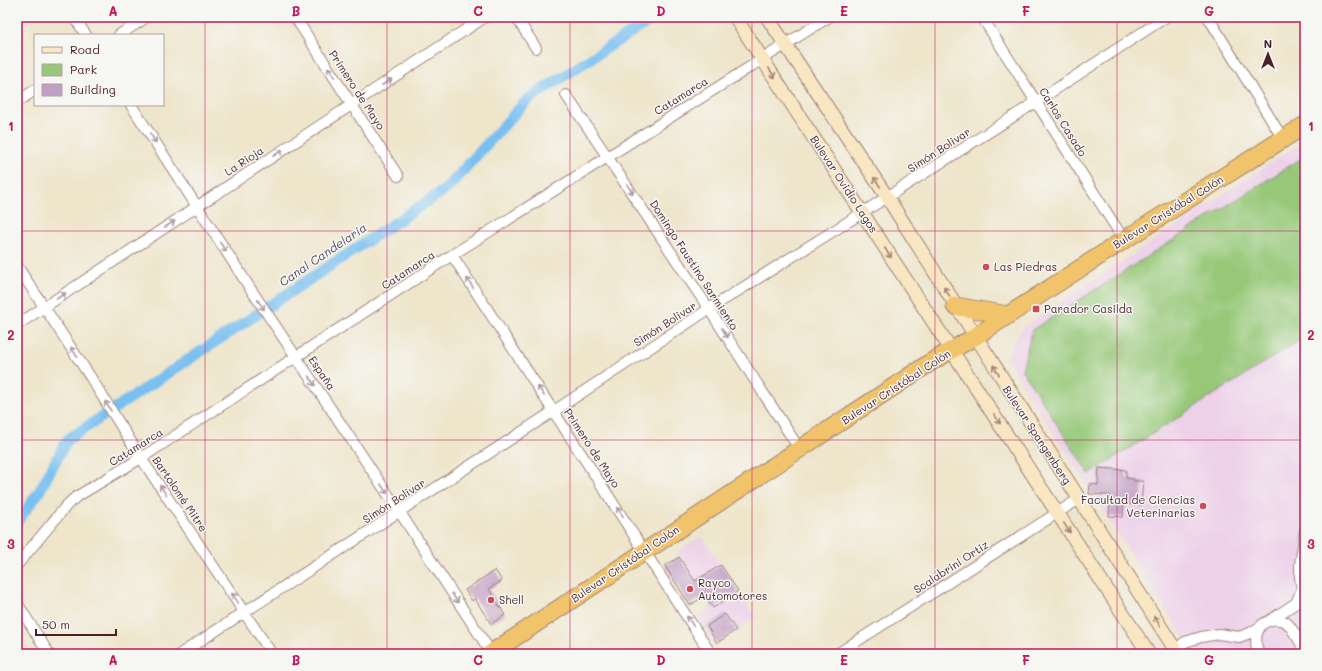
<svg xmlns="http://www.w3.org/2000/svg" width="1322" height="671" font-family="Mali,sans-serif">
  <style>
    .built { fill: #edd1e9 }
    .green { fill: #96c878; stroke: #707452 }
    .lines { fill: none; stroke-linecap: round; stroke-linejoin: round }
    .canal { stroke: #79c0f1; stroke-width: 11 }
    .building { fill: #c29fc5 }
    .street-casing { stroke: #9c827b; stroke-width: 12 }
    .secondary-casing { stroke: #9c827b; stroke-width: 15 }
    .highway-casing { stroke: #9c827b; stroke-width: 19 }
    .street { stroke: #fff; stroke-width: 10 }
    .secondary { stroke: #f9e7c3; stroke-width: 13 }
    .highway { stroke: #f1c36a; stroke-width: 17 }
    .oneway { stroke: #ae9aa0 }
    .oneway2 { stroke: #a28377 }
    .grid { fill: none; stroke: #c2185b; stroke-width: 1; stroke-opacity: 0.55 }
    .poi-dot { fill: #d1495b; stroke: #f6f6f2; stroke-width: 1.5 }
    .labels { text-anchor: middle; stroke-width: 3; stroke-linejoin: round; paint-order: stroke }
    .street-label { font-size: 11px; fill: #4a1f2b; stroke: #f6f6f2 }
    .poi-label { font-size: 11px; fill: #4a1f2b; stroke: #f6f6f2; text-anchor: start }
    .water-label { font-size: 12px; font-style: italic; fill: #584f66; stroke: #f6f6f2 }
    .neatline { fill: none; stroke: #c2185b; stroke-width: 1.5 }
    .grid-label { font-size: 13px; text-anchor: middle; font-weight: bold; fill: #c2185b }
  </style>
  <rect width="100%" height="100%" fill="#f6f6f2"/>
  <filter id="ink" filterUnits="userSpaceOnUse"><feTurbulence type="fractalNoise" baseFrequency=".025" numOctaves="2"/><feDisplacementMap in="SourceGraphic" scale="8" xChannelSelector="R" yChannelSelector="G"/><feConvolveMatrix kernelMatrix="1 2 1 2 8 2 1 2 1" color-interpolation-filters="sRGB"/></filter>
  <filter id="wash" filterUnits="userSpaceOnUse"><feTurbulence type="fractalNoise" baseFrequency=".012" numOctaves="4" result="noise"/><feDisplacementMap in="SourceGraphic" scale="16" xChannelSelector="R" yChannelSelector="G"/><feGaussianBlur stdDeviation="0.9" result="paint"/><feColorMatrix in="noise" values="0 0 0 0 0 0 0 0 0 0 0 0 0 0 0 0 0 1.4 0 .05"/><feComposite in="paint" operator="in"/></filter>
  <g filter="url(#wash)">
    <rect width="100%" height="100%" fill="#eee5cb"/>
    <path class="built" d="M1305,140V654H1194L1006,358L1022,328Z
      M702,536L756,618L715,644L698,617L712,608L677,552Z"/>
    <path class="green" d="M1305,156V337L1089,474L1022,370L1032,330Z"/>
    <g class="lines">
      <path class="canal" d="M17,522L39,492L67,440L446,189L527,100L655,17"/>
    </g>
    <g id="blocks">
      <path class="building" d="M1099,468L1126,470V478L1134,479V481H1143L1141,505L1124,504L1123,517L1109,516L1110,495L1089,494L1090,484L1098,485Z
        M679,557L695,581L721,565L738,591L713,608L705,596L690,605L665,566Z
        M495,570L502,581L489,589L505,615L491,624L475,599L472,601L465,590Z
        M725,614L736,630L717,643L707,626Z"/>
    </g>
  </g>
  <g filter="url(#ink)">
    <use href="#blocks" fill-opacity="0" stroke="#9c827b" stroke-width="1"/>
    <g class="lines">
      <g class="street-casing">
        <path id="street" d="M74,17L86,35
          M295,17L398,176
          M516,17L536,48
          M982,17L1124,240
          M1208,17L1283,139
          M119,35L147,17
          M566,95L709,309L800,450
          M17,102L35,90
          M131,105L248,285L399,511L492,654
          M452,255L711,654
          M17,266L91,378L141,458L272,654
          M17,325L485,17
          M17,565L67,505L76,497L141,458L452,255L829,17
          M17,603L49,654
          M1269,621L1296,603L1302,589L1300,578V565L1305,531
          M180,654L554,411L709,309L862,213L1036,102L1166,17
          M837,654L1079,499
          M1169,654L1185,642L1201,637L1219,634L1239,637L1250,633L1260,627
          M1259,654C1255,646 1255,634 1260,627C1266,619 1281,617 1288,624C1291,627 1293,631 1295,634C1300,641 1303,646 1303,654"/>
      </g>
      <g class="secondary-casing">
        <path id="secondary" d="M735,17L1149,654
          M767,17L887,197L1178,654"/>
      </g>
      <g class="highway-casing">
        <path id="highway" d="M955,306L1008,315
          M490,654L931,362L976,336L1124,240L1305,125"/>
      </g>
      <use href="#street" class="street"/>
      <use href="#secondary" class="secondary"/>
      <use href="#highway" class="highway"/>
    </g>
    <defs><path id="oneway-shaft" d="M-6 0H5M1.5-3L5.5 0L1.5 3" fill="none" stroke-width="1.6" stroke-linecap="round" stroke-linejoin="round"/></defs>
    <g class="oneway">
      <use href="#oneway-shaft" transform="translate(331 72) rotate(-123)"/>
      <use href="#oneway-shaft" transform="translate(387 82) rotate(-33)"/>
      <use href="#oneway-shaft" transform="translate(153 138) rotate(57)"/>
      <use href="#oneway-shaft" transform="translate(278 153) rotate(-33)"/>
      <use href="#oneway-shaft" transform="translate(630 189) rotate(57)"/>
      <use href="#oneway-shaft" transform="translate(170 224) rotate(-33)"/>
      <use href="#oneway-shaft" transform="translate(223 247) rotate(57)"/>
      <use href="#oneway-shaft" transform="translate(470 283) rotate(-123)"/>
      <use href="#oneway-shaft" transform="translate(61 296) rotate(-33)"/>
      <use href="#oneway-shaft" transform="translate(261 305) rotate(56)"/>
      <use href="#oneway-shaft" transform="translate(725 333) rotate(57)"/>
      <use href="#oneway-shaft" transform="translate(74 352) rotate(-123)"/>
      <use href="#oneway-shaft" transform="translate(312 381) rotate(56)"/>
      <use href="#oneway-shaft" transform="translate(541 391) rotate(-123)"/>
      <use href="#oneway-shaft" transform="translate(108 406) rotate(-122)"/>
      <use href="#oneway-shaft" transform="translate(384 489) rotate(56)"/>
      <use href="#oneway-shaft" transform="translate(163 490) rotate(-124)"/>
      <use href="#oneway-shaft" transform="translate(620 512) rotate(-123)"/>
      <use href="#oneway-shaft" transform="translate(235 598) rotate(-124)"/>
      <use href="#oneway-shaft" transform="translate(455 598) rotate(57)"/>
      <use href="#oneway-shaft" transform="translate(690 621) rotate(-123)"/>
    </g>
    <g class="oneway2">
      <use href="#oneway-shaft" transform="translate(772 73) rotate(57)"/>
      <use href="#oneway-shaft" transform="translate(877 182) rotate(-124)"/>
      <use href="#oneway-shaft" transform="translate(888 253) rotate(57)"/>
      <use href="#oneway-shaft" transform="translate(947 292) rotate(-122)"/>
      <use href="#oneway-shaft" transform="translate(996 370) rotate(-121)"/>
      <use href="#oneway-shaft" transform="translate(997 419) rotate(57)"/>
      <use href="#oneway-shaft" transform="translate(1067 528) rotate(57)"/>
      <use href="#oneway-shaft" transform="translate(1157 621) rotate(-123)"/>
    </g>
  </g>
  <path class="grid" d="M205,17V654M387,17V654M570,17V654M752,17V654M935,17V654M1117,17V654M17,231H1305M17,440H1305"/>
  <g class="poi-dot">
    <circle cx="986" cy="267" r="4"/>
    <rect x="1032" y="305" width="8" height="8" rx="2"/>
    <circle cx="1203" cy="506" r="4"/>
    <circle cx="690" cy="589" r="4"/>
    <circle cx="491" cy="600" r="4"/>
  </g>
  <g class="labels">
    <g class="street-label">
      <text transform="translate(357 90) rotate(57)" y="4">Primero de Mayo</text>
      <text transform="translate(681 96) rotate(-32)" y="4">Catamarca</text>
      <text transform="translate(1063 122) rotate(58)" y="4">Carlos Casado</text>
      <text transform="translate(939 150) rotate(-33)" y="4">Simón Bolivar</text>
      <text transform="translate(244 161) rotate(-33)" y="4">La Rioja</text>
      <text transform="translate(844 184) rotate(57)" y="4">Bulevar Ovidio Lagos</text>
      <text transform="translate(1168 212) rotate(-32)" y="4">Bulevar Cristóbal Colón</text>
      <text transform="translate(694 265) rotate(57)" y="4">Domingo Faustino Sarmiento</text>
      <text transform="translate(408 270) rotate(-33)" y="4">Catamarca</text>
      <text transform="translate(665 324) rotate(-33)" y="4">Simón Bolivar</text>
      <text transform="translate(322 373) rotate(56)" y="4">España</text>
      <text transform="translate(896 387) rotate(-33)" y="4">Bulevar Cristóbal Colón</text>
      <text transform="translate(1037 435) rotate(57)" y="4">Bulevar Spangenberg</text>
      <text transform="translate(136 447) rotate(-32)" y="4">Catamarca</text>
      <text transform="translate(592 448) rotate(57)" y="4">Primero de Mayo</text>
      <text transform="translate(180 494) rotate(56)" y="4">Bartolomé Mitre</text>
      <text transform="translate(394 501) rotate(-33)" y="4">Simón Bolivar</text>
      <text transform="translate(625 564) rotate(-34)" y="4">Bulevar Cristóbal Colón</text>
      <text transform="translate(951 567) rotate(-33)" y="4">Scalabrini Ortiz</text>
    </g>
    <g class="poi-label">
      <text x="994" y="271">Las Piedras</text>
      <text x="1044" y="313">Parador Casilda</text>
      <text x="1195" y="504" text-anchor="end">Facultad de Ciencias<tspan x="1195" dy="13">Veterinarias</tspan></text>
      <text x="698" y="587">Rayco<tspan x="698" dy="13">Automotores</tspan></text>
      <text x="499" y="604">Shell</text>
    </g>
    <g class="water-label">
      <text transform="translate(323 255) rotate(-34)" y="4">Canal Candelaria</text>
    </g>
  </g>
  <rect width="1322" height="671" fill="none" stroke="#f6f6f2" stroke-width="44"/>
  <rect x="34" y="34" width="130" height="72" fill="#f6f6f2" stroke="#b1a0a2"/>
  <rect x="42" y="47" width="20" height="6" fill="#f9e7c3" stroke="#b1a0a2"/>
  <text x="70" y="54" font-size="12" fill="#4a1f2b">Road</text>
  <rect x="42" y="64" width="20" height="12" fill="#96c878" stroke="#b1a0a2"/>
  <text x="70" y="74" font-size="12" fill="#4a1f2b">Park</text>
  <rect x="42" y="84" width="20" height="12" fill="#c29fc5" stroke="#b1a0a2"/>
  <text x="70" y="94" font-size="12" fill="#4a1f2b">Building</text>
  <g transform="translate(1268 54)" stroke="#f6f6f2" stroke-width="3" paint-order="stroke">
  <path d="M0-3L7 15L0 10L-7 15Z" fill="#4a1f2b"/>
  <text y="-6" font-size="11" font-weight="bold" text-anchor="middle" fill="#4a1f2b">N</text>
  </g>
  <path d="M36 629v6h80v-6" fill="none" stroke="#4a1f2b" stroke-width="2"/>
  <text x="42" y="629" font-size="12" fill="#4a1f2b" stroke="#f6f6f2" stroke-width="3" paint-order="stroke">50 m</text>
  <rect x="22" y="22" width="1278" height="627" class="neatline"/>
  <g class="grid-label">
    <text x="113" y="16">A</text>
    <text x="296" y="16">B</text>
    <text x="478" y="16">C</text>
    <text x="661" y="16">D</text>
    <text x="844" y="16">E</text>
    <text x="1026" y="16">F</text>
    <text x="1209" y="16">G</text>
    <text x="11" y="131">1</text>
    <text x="1311" y="131">1</text>
    <text x="11" y="340">2</text>
    <text x="1311" y="340">2</text>
    <text x="11" y="549">3</text>
    <text x="1311" y="549">3</text>
    <text x="113" y="665">A</text>
    <text x="296" y="665">B</text>
    <text x="478" y="665">C</text>
    <text x="661" y="665">D</text>
    <text x="844" y="665">E</text>
    <text x="1026" y="665">F</text>
    <text x="1209" y="665">G</text>
  </g>
</svg>
